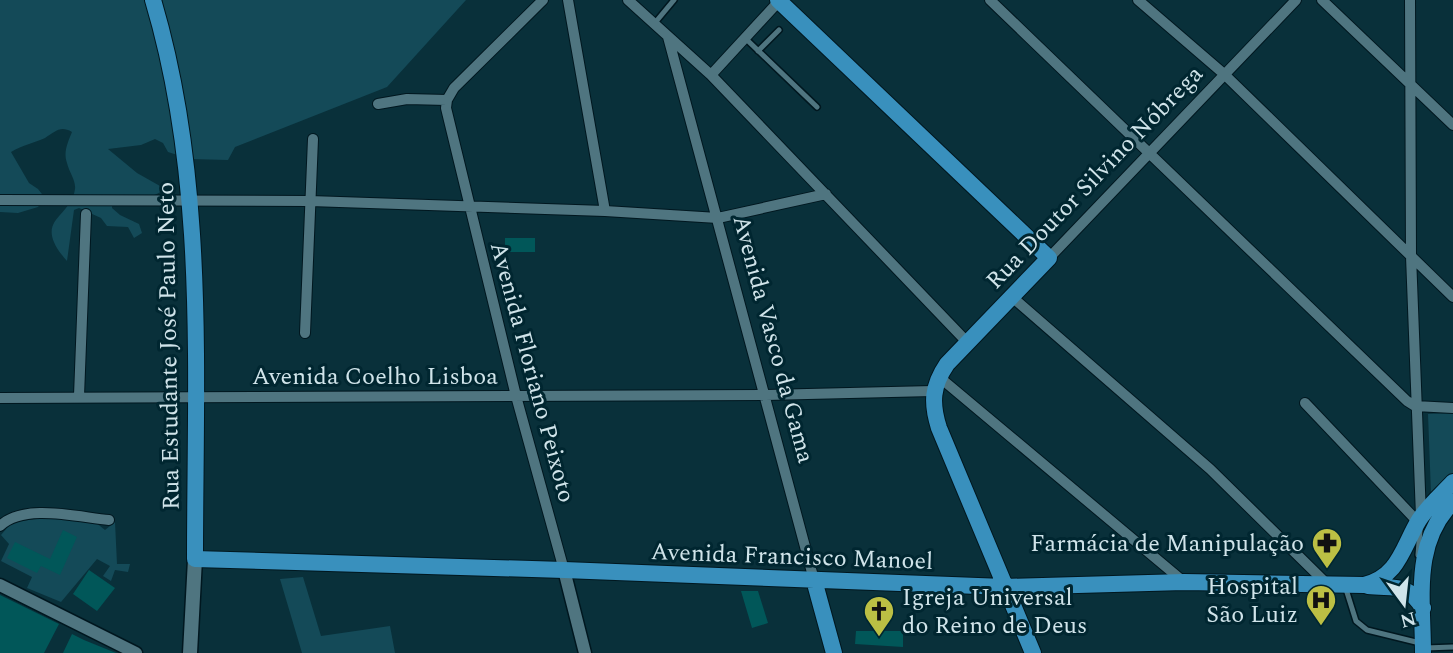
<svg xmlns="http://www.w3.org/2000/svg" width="1453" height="653" font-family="Spectral,serif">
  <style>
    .green { fill: #144a58 }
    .building { fill: #015759 }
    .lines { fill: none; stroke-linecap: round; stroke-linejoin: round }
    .service-casing { stroke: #00171f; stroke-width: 8 }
    .minor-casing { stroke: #00171f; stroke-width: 12 }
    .tertiary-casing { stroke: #00171f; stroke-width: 15 }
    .secondary-casing { stroke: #00171f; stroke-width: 17 }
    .primary-casing { stroke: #00171f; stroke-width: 18 }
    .service { stroke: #4f7580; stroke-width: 5 }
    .minor { stroke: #4f7580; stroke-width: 10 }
    .tertiary { stroke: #4f7580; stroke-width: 12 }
    .secondary { stroke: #4f7580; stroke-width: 14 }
    .primary { stroke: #3990bd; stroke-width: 16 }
    .labels { text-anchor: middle; stroke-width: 6; stroke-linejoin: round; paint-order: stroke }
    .street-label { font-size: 24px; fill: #d0e4ea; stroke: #002630 }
    .poi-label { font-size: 24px; fill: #d0e4ea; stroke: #002630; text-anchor: end }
  </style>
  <rect width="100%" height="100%" fill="#09303a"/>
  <path class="green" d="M0,0H466L387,87L235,147L228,160L190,159L168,152L163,143L155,139L141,145L108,149L137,173L160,186L162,191C149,200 128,200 112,203V208L120,215L139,224L142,233L134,238L128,227L107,226L101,218L79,208L74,210L67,261C30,219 71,219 75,189C76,180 69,172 67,163C63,152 68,142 72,132C60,125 55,132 45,138C34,143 23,145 11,152L29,183L38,189L45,198L38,207L18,213L0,212Z
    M1453,413V474L1431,493L1428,414Z
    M53,517L95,522L105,530L115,522L117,564H130L128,572L115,570L111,581L103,576L110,566L97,559L61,602L27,588L32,577L1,561L9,544L1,535L12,522Z
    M303,577L321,636L390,626L395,653H302L280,579Z"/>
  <path class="building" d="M505,238H535V252H505Z
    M63,530L77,537L60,575L41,566L37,573L7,558L15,542L50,559Z
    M89,570L115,588L97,611L73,594Z
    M741,591H758L768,623L752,628Z
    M0,595L59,624L44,653H0Z
    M856,631H903V647L855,644Z
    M72,634L84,640L116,653H63Z"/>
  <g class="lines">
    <g class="service-casing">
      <path id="service" d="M654,24L674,0
        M745,38L817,107
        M758,51L779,30
        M1418,555L1420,530
        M1345,586L1356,621L1367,630L1420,643
        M1425,648L1453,647"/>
    </g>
    <g class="minor-casing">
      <path id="minor" d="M543,0L454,88L447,100L446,108L516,396L564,570
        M568,0L605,211
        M628,0L711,75L967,342
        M990,0L1407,401L1415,406L1453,408
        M1138,0L1224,74L1453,297
        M1322,0L1453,125
        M1410,0L1411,256L1421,516
        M668,37L814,580
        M711,75L780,0
        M378,104L407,99L447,100
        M0,200L310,201L605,211L718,218L826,194
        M1049,258L1296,0
        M1012,297L1210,469L1326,583
        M305,333L313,139
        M938,376L1184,582
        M79,396L86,214
        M0,398L766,395L933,391
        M1305,403L1418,522
        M0,526C24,503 77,517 109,520"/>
    </g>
    <g class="tertiary-casing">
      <path id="tertiary" d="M564,570L585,653
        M0,585L136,653"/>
    </g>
    <g class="secondary-casing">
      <path id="secondary" d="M190,653L195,559"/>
    </g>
    <g class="primary-casing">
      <path id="primary" d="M153,0C207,181 195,373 195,559L564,570L1004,587L1184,582L1364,585C1399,577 1403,546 1419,520C1428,506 1442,494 1453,482
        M778,0L1049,258L947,364C932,386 931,403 939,428L1033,653
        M814,580L834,653
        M1368,586C1396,589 1406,582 1423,608
        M1423,653C1423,599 1412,543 1453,502"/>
    </g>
    <use href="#service" class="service"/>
    <use href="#minor" class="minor"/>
    <use href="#tertiary" class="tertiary"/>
    <use href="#secondary" class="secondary"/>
    <use href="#primary" class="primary"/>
  </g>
  <defs>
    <g id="pharmacy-pin" transform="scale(1.575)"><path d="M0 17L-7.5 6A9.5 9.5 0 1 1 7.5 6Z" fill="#bcbf44" stroke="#002630"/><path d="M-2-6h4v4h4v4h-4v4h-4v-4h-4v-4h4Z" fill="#111"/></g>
    <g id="hospital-pin" transform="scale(1.575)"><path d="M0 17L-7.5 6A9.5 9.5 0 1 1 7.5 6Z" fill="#bcbf44" stroke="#002630"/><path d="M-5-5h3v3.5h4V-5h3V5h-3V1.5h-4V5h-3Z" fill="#111"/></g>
    <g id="church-pin" transform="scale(1.575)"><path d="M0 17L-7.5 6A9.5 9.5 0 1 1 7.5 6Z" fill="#bcbf44" stroke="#002630"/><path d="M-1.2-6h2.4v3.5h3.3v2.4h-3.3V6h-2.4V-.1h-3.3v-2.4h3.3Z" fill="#111"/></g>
  </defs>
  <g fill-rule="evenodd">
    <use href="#pharmacy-pin" x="1327" y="543"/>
    <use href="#hospital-pin" x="1321" y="600"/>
    <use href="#church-pin" x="879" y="611"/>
  </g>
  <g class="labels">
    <g class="street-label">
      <text transform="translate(1094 177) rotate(-46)" y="8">Rua Doutor Silvino Nóbrega</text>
      <text transform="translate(774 339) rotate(75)" y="8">Avenida Vasco da Gama</text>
      <text transform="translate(168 346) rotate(-91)" y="8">Rua Estudante José Paulo Neto</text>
      <text transform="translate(533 372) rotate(75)" y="8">Avenida Floriano Peixoto</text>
      <text x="375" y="384">Avenida Coelho Lisboa</text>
      <text transform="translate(792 556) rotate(2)" y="8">Avenida Francisco Manoel</text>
    </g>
    <g class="poi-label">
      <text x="1304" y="551">Farmácia de Manipulação</text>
      <text x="1298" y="594">Hospital<tspan x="1298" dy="28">São Luiz</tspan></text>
      <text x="902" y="605" text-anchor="start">Igreja Universal<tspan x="902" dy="28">do Reino de Deus</tspan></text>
    </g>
  </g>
  <g transform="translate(1404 604) rotate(165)" stroke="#002630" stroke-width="5" paint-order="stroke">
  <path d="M0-5L12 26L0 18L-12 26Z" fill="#d0e4ea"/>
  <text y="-10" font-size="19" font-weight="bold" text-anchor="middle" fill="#d0e4ea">N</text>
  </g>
</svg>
